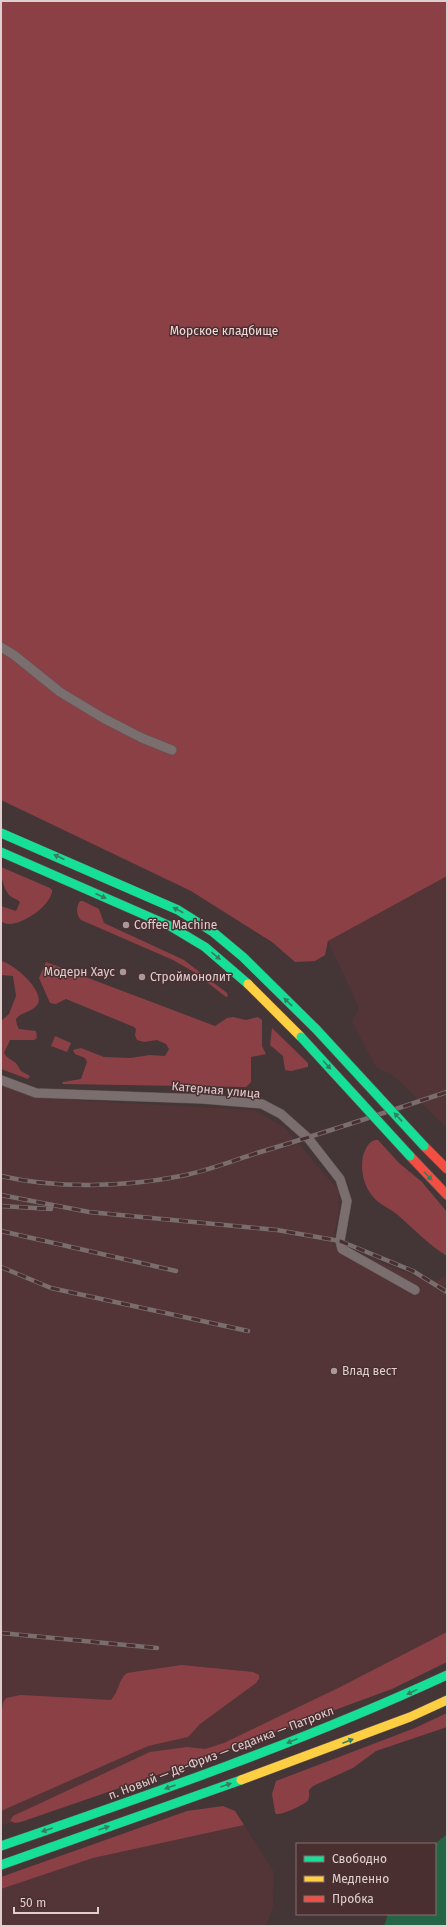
<svg xmlns="http://www.w3.org/2000/svg" width="448" height="1927" font-family="'Fira Sans',sans-serif">
  <style>
    .built { fill: #543537 }
    .green { fill: #8b4046 }
    .water { fill: #246545 }
    .lines { fill: none; stroke-linecap: round; stroke-linejoin: round }
    .street-casing { stroke: #615454; stroke-width: 10 }
    .fast-casing { stroke: #615454; stroke-width: 10 }
    .slow-casing { stroke: #615454; stroke-width: 10 }
    .jam-casing { stroke: #615454; stroke-width: 10 }
    .street { stroke: #7a6e6f; stroke-width: 9 }
    .fast { stroke: #16e098; stroke-width: 9 }
    .slow { stroke: #ffcf43; stroke-width: 9 }
    .jam { stroke: #f24e42; stroke-width: 9 }
    .rail-casing { stroke: #796d6d; stroke-width: 4.5 }
    .rail { stroke: #4a2f30; stroke-width: 3; stroke-dasharray: 9; stroke-linecap: butt }
    .fast-bridge-casing { stroke: #615454; stroke-width: 10; stroke-linecap: butt }
    .fast-bridge { stroke: #16e098; stroke-width: 9 }
    .oneway { fill: #337f5f }
    .poi-dot { fill: #a99899; stroke: #4a2f30; stroke-width: 1.5 }
    .labels { text-anchor: middle; stroke-width: 3; stroke-linejoin: round; paint-order: stroke }
    .park-label { font-size: 12px; fill: #f5dbdc; stroke: #4a2f30 }
    .poi-label { font-size: 12px; fill: #e0cecf; stroke: #4a2f30; text-anchor: start }
    .street-label { font-size: 12px; fill: #e0cecf; stroke: #4a2f30 }
  </style>
  <rect width="100%" height="100%" fill="#443536"/>
  <path class="built" d="M447,876V1128L395,1077L376,1067L352,1022L359,1008L328,941Z
    M1,1084L29,1096L69,1100L254,1110L284,1127L339,1191L338,1217L332,1244L431,1282L447,1276V1633L225,1744L189,1759L1,1826Z
    M244,1825L274,1872L273,1907L266,1926H1V1889L93,1858Z"/>
  <path class="green" d="M1,1H447V876L328,941L325,955L315,961L295,962L272,942L191,891L1,800Z
    M1,867L50,888L52,890C53,906 13,933 1,921V906L16,911L20,902C17,899 12,898 9,895C3,887 1,877 1,867Z
    M80,901H83L99,909L104,923L184,960L227,993L228,996L226,997L194,972L173,960L81,920C76,916 76,906 80,901Z
    M1,961C13,963 47,992 37,1005C32,1012 21,1012 16,1019L17,1025L19,1029L36,1031L37,1038L34,1040H10L4,1053L7,1057L16,1063L21,1071L30,1076L28,1079L1,1069V1021L9,1014L16,996L13,976L1,975Z
    M46,962L215,1026L227,1018L233,1017L246,1020L258,1017L262,1020V1046L266,1054L251,1057V1082L246,1087L62,1084L63,1082L81,1079L87,1062L85,1058L75,1054L73,1050L81,1048L104,1057L130,1058L150,1055L165,1056L169,1049L166,1044L157,1040L144,1042L137,1040L135,1035L136,1029L134,1027L66,999L56,1004L50,1003L39,978Z
    M272,1028L308,1063V1067L291,1071L285,1070L283,1056L270,1045Z
    M55,1036L71,1043L67,1052L51,1046Z
    M375,1140H378L399,1163L422,1182L447,1212V1256C429,1245 416,1231 400,1217C393,1210 382,1206 375,1199C364,1188 360,1171 363,1156C365,1150 368,1142 375,1140Z
    M447,1632V1662L392,1689L166,1772L21,1822L15,1823L10,1821L13,1816L150,1752L187,1747L205,1749L224,1743L340,1687Z
    M182,1665L253,1672L259,1675V1679L256,1683L200,1724L188,1737L148,1746L1,1811V1715L3,1703L6,1698L21,1695L111,1700C119,1692 118,1680 127,1673Z
    M447,1713V1727L376,1751L353,1768L313,1786L309,1790C309,1793 310,1797 308,1800C305,1805 282,1815 276,1814L275,1812L272,1794L276,1781L415,1728Z
    M223,1806L235,1811L244,1825L93,1858L1,1889V1877L187,1811Z"/>
  <path class="water" d="M447,1834V1926H384L388,1914H435V1844Z"/>
  <g class="lines">
    <g class="street-casing">
      <path id="street" d="M1,647L14,655L60,692L103,718L142,738L172,750
        M1,1080L36,1093L203,1099L262,1104L281,1114L308,1138L340,1179L347,1201L340,1241L342,1249L415,1290"/>
    </g>
    <g class="fast-casing">
      <path id="fast" d="M1,833L178,910L213,932L243,957L316,1029
        M1,852L170,926L205,947L248,984
        M1,1846C152,1794 302,1742 447,1675
        M1,1865L241,1780"/>
    </g>
    <g class="slow-casing">
      <path id="slow" d="M248,984L301,1037
        M241,1780L410,1717L447,1700"/>
    </g>
    <g class="jam-casing">
      <path id="jam" d="M424,1146L447,1169
        M410,1156L447,1195"/>
    </g>
    <use href="#street" class="street"/>
    <use href="#fast" class="fast"/>
    <use href="#slow" class="slow"/>
    <use href="#jam" class="jam"/>
    <g class="rail-casing">
      <path id="rail" d="M1,1176C57,1189 125,1187 181,1176C207,1171 232,1161 257,1153C321,1134 384,1113 447,1092
        M1,1195L89,1212L277,1230L340,1241L413,1271L447,1292
        M1,1206L51,1209
        M1,1231L176,1271
        M1,1267L51,1288L248,1331
        M1,1633L157,1648"/>
    </g>
    <use href="#rail" class="rail"/>
    <g class="fast-bridge-casing">
      <path id="fast-bridge" d="M316,1029L424,1146
        M301,1037L410,1156"/>
    </g>
    <use href="#fast-bridge" class="fast-bridge"/>
  </g>
  <defs><path id="oneway-solid" d="M-6-.8H1V-3.2L6.5 0L1 3.2V.8H-6Z"/></defs>
  <g class="oneway">
    <use href="#oneway-solid" transform="translate(59 857) rotate(-156)"/>
    <use href="#oneway-solid" transform="translate(101 896) rotate(24)"/>
    <use href="#oneway-solid" transform="translate(178 910) rotate(-152)"/>
    <use href="#oneway-solid" transform="translate(216 956) rotate(39)"/>
    <use href="#oneway-solid" transform="translate(288 1002) rotate(-136)"/>
    <use href="#oneway-solid" transform="translate(327 1065) rotate(48)"/>
    <use href="#oneway-solid" transform="translate(398 1117) rotate(-133)"/>
    <use href="#oneway-solid" transform="translate(428 1176) rotate(46)"/>
    <use href="#oneway-solid" transform="translate(412 1692) rotate(154)"/>
    <use href="#oneway-solid" transform="translate(292 1741) rotate(158)"/>
    <use href="#oneway-solid" transform="translate(348 1741) rotate(-21)"/>
    <use href="#oneway-solid" transform="translate(226 1785) rotate(-19)"/>
    <use href="#oneway-solid" transform="translate(170 1787) rotate(160)"/>
    <use href="#oneway-solid" transform="translate(104 1828) rotate(-19)"/>
    <use href="#oneway-solid" transform="translate(47 1830) rotate(161)"/>
  </g>
  <g class="poi-dot">
    <circle cx="126" cy="925" r="4"/>
    <circle cx="123" cy="972" r="4"/>
    <circle cx="142" cy="977" r="4"/>
    <circle cx="334" cy="1371" r="4"/>
  </g>
  <g class="labels">
    <g class="park-label">
      <text x="224" y="335">Морское кладбище</text>
    </g>
    <g class="poi-label">
      <text x="134" y="929">Coffee Machine</text>
      <text x="115" y="976" text-anchor="end">Модерн Хаус</text>
      <text x="150" y="981">Строймонолит</text>
      <text x="342" y="1375">Влад вест</text>
    </g>
    <g class="street-label">
      <text transform="translate(216 1090) rotate(5)" y="4">Катерная улица</text>
      <text transform="translate(221 1753) rotate(-21)" y="4">п. Новый — Де-Фриз — Седанка — Патрокл</text>
    </g>
  </g>
  <rect width="448" height="1927" fill="none" stroke="#e0cecf" stroke-width="4"/>
  <rect x="296" y="1843" width="140" height="72" fill="#4a2f30" stroke="#866f70"/>
  <rect x="304" y="1856" width="20" height="6" fill="#16e098" stroke="#866f70"/>
  <text x="332" y="1863" font-size="12" fill="#e0cecf">Свободно</text>
  <rect x="304" y="1876" width="20" height="6" fill="#ffcf43" stroke="#866f70"/>
  <text x="332" y="1883" font-size="12" fill="#e0cecf">Медленно</text>
  <rect x="304" y="1896" width="20" height="6" fill="#f24e42" stroke="#866f70"/>
  <text x="332" y="1903" font-size="12" fill="#e0cecf">Пробка</text>
  <path d="M14 1907v6h84v-6" fill="none" stroke="#e0cecf" stroke-width="2"/>
  <text x="20" y="1907" font-size="12" fill="#e0cecf" stroke="#4a2f30" stroke-width="3" paint-order="stroke">50 m</text>
</svg>
